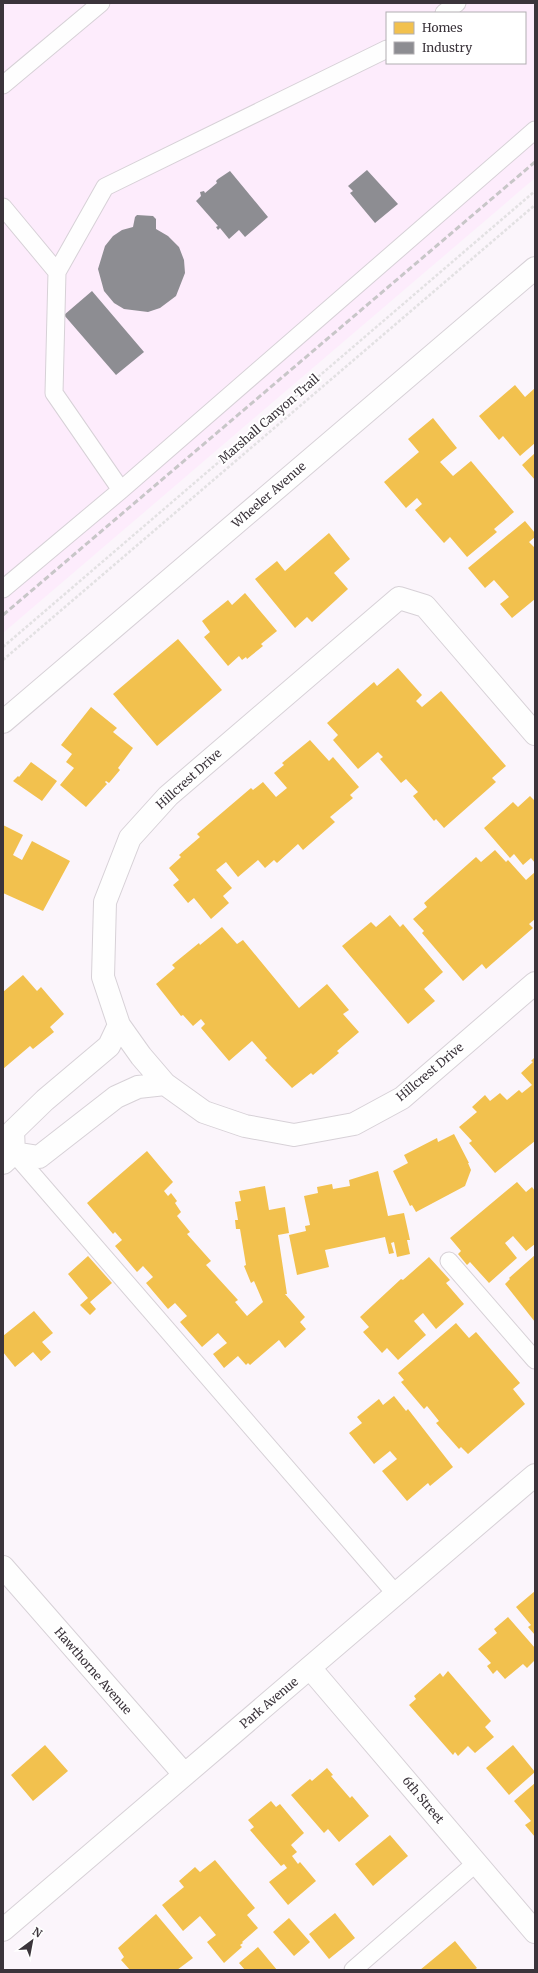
<svg xmlns="http://www.w3.org/2000/svg" width="538" height="1973" font-family="Merriweather,serif">
  <style>
    .built { fill: #fdecfc; fill-rule: evenodd }
    .homes { fill: #f2c14e }
    .industry { fill: #8d8d92 }
    .lines { fill: none; stroke-linecap: round; stroke-linejoin: round }
    .service-casing { stroke: #d7d1d7; stroke-width: 19 }
    .minor-casing { stroke: #d7d1d7; stroke-width: 24 }
    .secondary-casing { stroke: #d7d1d7; stroke-width: 24 }
    .path { stroke: #e3e1e3; stroke-width: 2.5; stroke-dasharray: 3 2; stroke-linecap: butt }
    .service { stroke: #fefefe; stroke-width: 17 }
    .minor { stroke: #fefefe; stroke-width: 22 }
    .secondary { stroke: #fefefe; stroke-width: 22 }
    .rail { stroke: #c8c6c8; stroke-width: 3; stroke-dasharray: 6 3; stroke-linecap: butt }
    .labels { text-anchor: middle; stroke-width: 4; stroke-linejoin: round; paint-order: stroke }
    .street-label { font-size: 12px; fill: #3b343b; stroke: #fff }
  </style>
  <rect width="100%" height="100%" fill="#fbf5fb"/>
  <path class="built" d="M3,3H535V178L3,633ZM387,13H525V63H387Z"/>
  <path class="homes" d="M515,385L525,397L535,388V443L520,456L503,436L499,440L479,416Z
    M433,418L457,448L440,462L453,476L471,461L514,512L494,529L497,532L467,557L450,537L444,543L415,510L422,504L417,498L406,508L384,482L419,452L408,439Z
    M535,453V480L522,465Z
    M525,521L535,533V537L529,542L535,548V599L512,618L500,604L509,597L494,580L485,588L468,568Z
    M329,533L350,559L334,573L348,589L312,622L307,617L295,628L255,579L277,561L285,571Z
    M245,593L277,631L261,644L263,646L247,659L246,657L242,660L239,656L228,666L204,637L210,632L202,621L228,600L232,605Z
    M178,639L222,690L157,746L113,694Z
    M398,668L422,695L416,701L422,707L441,691L506,766L492,778L496,782L444,828L436,819L434,821L413,796L418,792L406,779L401,783L380,759L383,757L378,752L358,769L333,740L338,735L327,723L374,682L377,686Z
    M91,707L117,728L113,732L133,748L118,768L120,770L109,783L106,781L105,782L107,784L86,807L60,785L74,768L66,762L72,754L61,745Z
    M310,740L329,761L333,757L359,787L350,795L353,798L330,817L335,822L303,850L298,844L277,863L274,860L265,868L258,860L238,877L226,862L216,870L232,888L223,896L229,903L211,919L194,898L188,903L173,885L179,880L169,868L181,857L179,855L200,837L197,834L251,788L253,790L263,782L276,797L287,788L274,773L284,765L282,763Z
    M31,762L57,781L42,801L13,781L18,776L19,777Z
    M530,796L535,801V863L531,858L523,865L514,854L510,858L484,828L513,802L518,807Z
    M3,825L23,835L13,855L22,860L32,841L70,861L43,911L3,893Z
    M495,850L506,862L508,860L526,880L535,872V919L529,924L533,928L486,969L482,964L463,981L422,933L424,931L413,919L427,907L424,903L476,857L481,862Z
    M390,915L400,927L403,924L443,972L424,989L435,1001L408,1024L342,946L371,922L376,927Z
    M222,927L237,944L243,940L299,1008L327,984L349,1010L343,1014L359,1032L337,1051L339,1053L313,1075L311,1073L292,1088L265,1060L267,1058L252,1041L229,1061L201,1028L205,1024L201,1019L193,1026L183,1015L181,1016L156,984L175,968L172,965L199,943L200,945Z
    M23,975L37,991L41,987L64,1014L50,1027L54,1032L33,1049L30,1046L3,1069V992Z
    M535,1057V1141L495,1173L469,1143L472,1141L459,1127L477,1112L472,1107L485,1095L490,1101L500,1093L507,1100L519,1090L522,1093L532,1085L521,1073L533,1062L531,1061Z
    M454,1134L469,1163H468L471,1170L465,1186L416,1212L412,1205L410,1206L393,1171L408,1163L404,1155L437,1138L438,1142Z
    M147,1151L173,1182L164,1191L168,1196L171,1193L177,1201L175,1203L181,1212L177,1216L190,1232L187,1234L211,1261L206,1265L238,1300L235,1302L247,1316L263,1302L254,1281L251,1283L244,1266L246,1265L240,1229H236L235,1220H238L235,1202L241,1201L239,1191L265,1186L269,1210L285,1207L289,1233L278,1235L287,1294H285L305,1317L300,1322L306,1329L285,1348L279,1340L250,1365L248,1363L246,1365L238,1356L224,1368L213,1354L227,1343L218,1333L202,1347L180,1322L187,1316L175,1303L168,1309L146,1283L153,1277L143,1266L137,1272L115,1246L122,1240L115,1232L113,1234L87,1203Z
    M378,1171L388,1216L404,1213L410,1240H407L410,1254L397,1257L394,1242L391,1243L394,1253L389,1254L385,1237L325,1250L329,1267L297,1275L289,1235L306,1231L305,1226L310,1225L304,1196L318,1193L317,1187L332,1184L333,1189L350,1186L349,1180Z
    M517,1182L526,1192L532,1187L535,1191V1244L526,1251L513,1236L505,1243L517,1258L489,1283L470,1262L467,1265L458,1254L461,1251L450,1238Z
    M535,1255V1322L505,1284L510,1279L509,1278Z
    M88,1256L112,1283L90,1302L96,1309L90,1315L80,1305L88,1298L68,1274Z
    M429,1257L450,1280L446,1283L464,1304L436,1329L423,1313L414,1321L426,1335L398,1360L387,1348L382,1353L363,1332L369,1327L360,1317L401,1279L403,1280Z
    M34,1311L53,1333L42,1342L51,1352L41,1361L33,1352L15,1367L3,1352V1336Z
    M456,1323L469,1338L476,1332L520,1383L513,1389L525,1404L468,1454L461,1447L459,1449L436,1423L439,1421L427,1406L424,1409L401,1382L404,1380L398,1373Z
    M394,1396L406,1411L408,1409L453,1467L430,1486L428,1483L407,1501L382,1471L397,1459L390,1451L374,1464L349,1433L362,1423L357,1417L379,1399L383,1405Z
    M535,1591V1635L528,1627L531,1625L516,1607Z
    M508,1617L535,1648V1660L527,1668L523,1664L505,1679L497,1670L493,1674L487,1666L491,1663L478,1649L497,1633L494,1629Z
    M448,1671L491,1721L485,1727L494,1737L475,1753L468,1746L458,1756L455,1752L453,1755L409,1705L416,1699L414,1696L440,1673L443,1677Z
    M45,1745L68,1771L33,1801L11,1775Z
    M513,1745L535,1772L509,1795L486,1768Z
    M327,1768L333,1775L331,1776L350,1798L352,1796L369,1816L339,1842L328,1829L324,1833L291,1795L310,1779L312,1781Z
    M535,1783V1837L525,1825L531,1821L514,1801Z
    M271,1801L276,1807L280,1804L304,1833L291,1845L297,1852L292,1856L298,1864L300,1862L316,1881L288,1905L269,1882L287,1868L284,1864L281,1866L250,1830L254,1827L248,1820Z
    M390,1835L408,1856L373,1886L355,1864Z
    M215,1860L255,1908L247,1915L258,1928L242,1942L243,1943L240,1945L242,1947L224,1963L207,1942L216,1935L200,1916L183,1931L162,1905L184,1887L179,1881L195,1867L200,1872Z
    M335,1913L355,1938L329,1959L309,1934Z
    M156,1914L193,1958L177,1970H130L121,1960L124,1957L118,1948Z
    M289,1918L310,1942L294,1956L273,1932Z
    M455,1941L477,1968L474,1970H420Z
    M258,1947L277,1970H245L239,1963Z"/>
  <path class="industry" d="M367,170L398,204L375,223L350,193L353,191L348,186Z
    M230,171L268,217L245,237L239,230L229,239L220,228L218,230L216,227L218,226L196,201L201,196L200,192L204,191L205,193L217,183L216,181L218,179Z
    M137,215L153,216L156,219V229L168,236L179,247L184,260L185,273L176,296L160,308L148,312L124,309L114,303L104,291L98,269L105,246L113,236L122,230L133,227L135,217Z
    M92,291L144,352L116,375L64,315Z"/>
  <g class="lines">
    <g class="service-casing">
      <path id="service" d="M444,13L457,3
        M3,85L101,3
        M3,207L57,272
        M121,490L54,393L57,272L105,187L387,49
        M3,589L121,490L535,130
        M14,1153L395,1593
        M449,1261L535,1360
        M353,1970L476,1863"/>
    </g>
    <g class="minor-casing">
      <path id="minor" d="M535,734L425,606L399,598L168,796L130,838L105,902L103,977L119,1025L141,1056L165,1084L204,1112L245,1126L294,1135L354,1124L402,1098L535,983
        M14,1153L13,1131L45,1100L109,1046L119,1025
        M3,1163L14,1153L39,1157L116,1097L138,1087L165,1084
        M3,1567L184,1774
        M310,1668L535,1932
        M3,1930L535,1475"/>
    </g>
    <g class="secondary-casing">
      <path id="secondary" d="M3,722L535,268"/>
    </g>
    <path class="path" d="M3,647L535,191
      M3,660L535,205"/>
    <use href="#service" class="service"/>
    <use href="#minor" class="minor"/>
    <use href="#secondary" class="secondary"/>
    <path class="rail" d="M3,615L535,162"/>
  </g>
  <g class="labels">
    <g class="street-label">
      <text transform="translate(269 419) rotate(-41)" y="4">Marshall Canyon Trail</text>
      <text transform="translate(269 495) rotate(-41)" y="4">Wheeler Avenue</text>
      <text transform="translate(189 779) rotate(-42)" y="4">Hillcrest Drive</text>
      <text transform="translate(430 1072) rotate(-40)" y="4">Hillcrest Drive</text>
      <text transform="translate(93 1671) rotate(49)" y="4">Hawthorne Avenue</text>
      <text transform="translate(269 1703) rotate(-40)" y="4">Park Avenue</text>
      <text transform="translate(423 1800) rotate(50)" y="4">6th Street</text>
    </g>
  </g>
  <rect width="538" height="1973" fill="none" stroke="#3b343b" stroke-width="8"/>
  <rect x="386" y="12" width="140" height="52" fill="#ffffff" stroke="#b1aeb1"/>
  <rect x="394" y="22" width="20" height="12" fill="#f2c14e" stroke="#b1aeb1"/>
  <text x="422" y="32" font-size="12" fill="#3b343b">Homes</text>
  <rect x="394" y="42" width="20" height="12" fill="#8d8d92" stroke="#b1aeb1"/>
  <text x="422" y="52" font-size="12" fill="#3b343b">Industry</text>
  <g transform="translate(32 1941) rotate(32)" stroke="#ffffff" stroke-width="3" paint-order="stroke">
  <path d="M0-3L7 15L0 10L-7 15Z" fill="#3b343b"/>
  <text y="-6" font-size="11" font-weight="bold" text-anchor="middle" fill="#3b343b">N</text>
  </g>
</svg>
